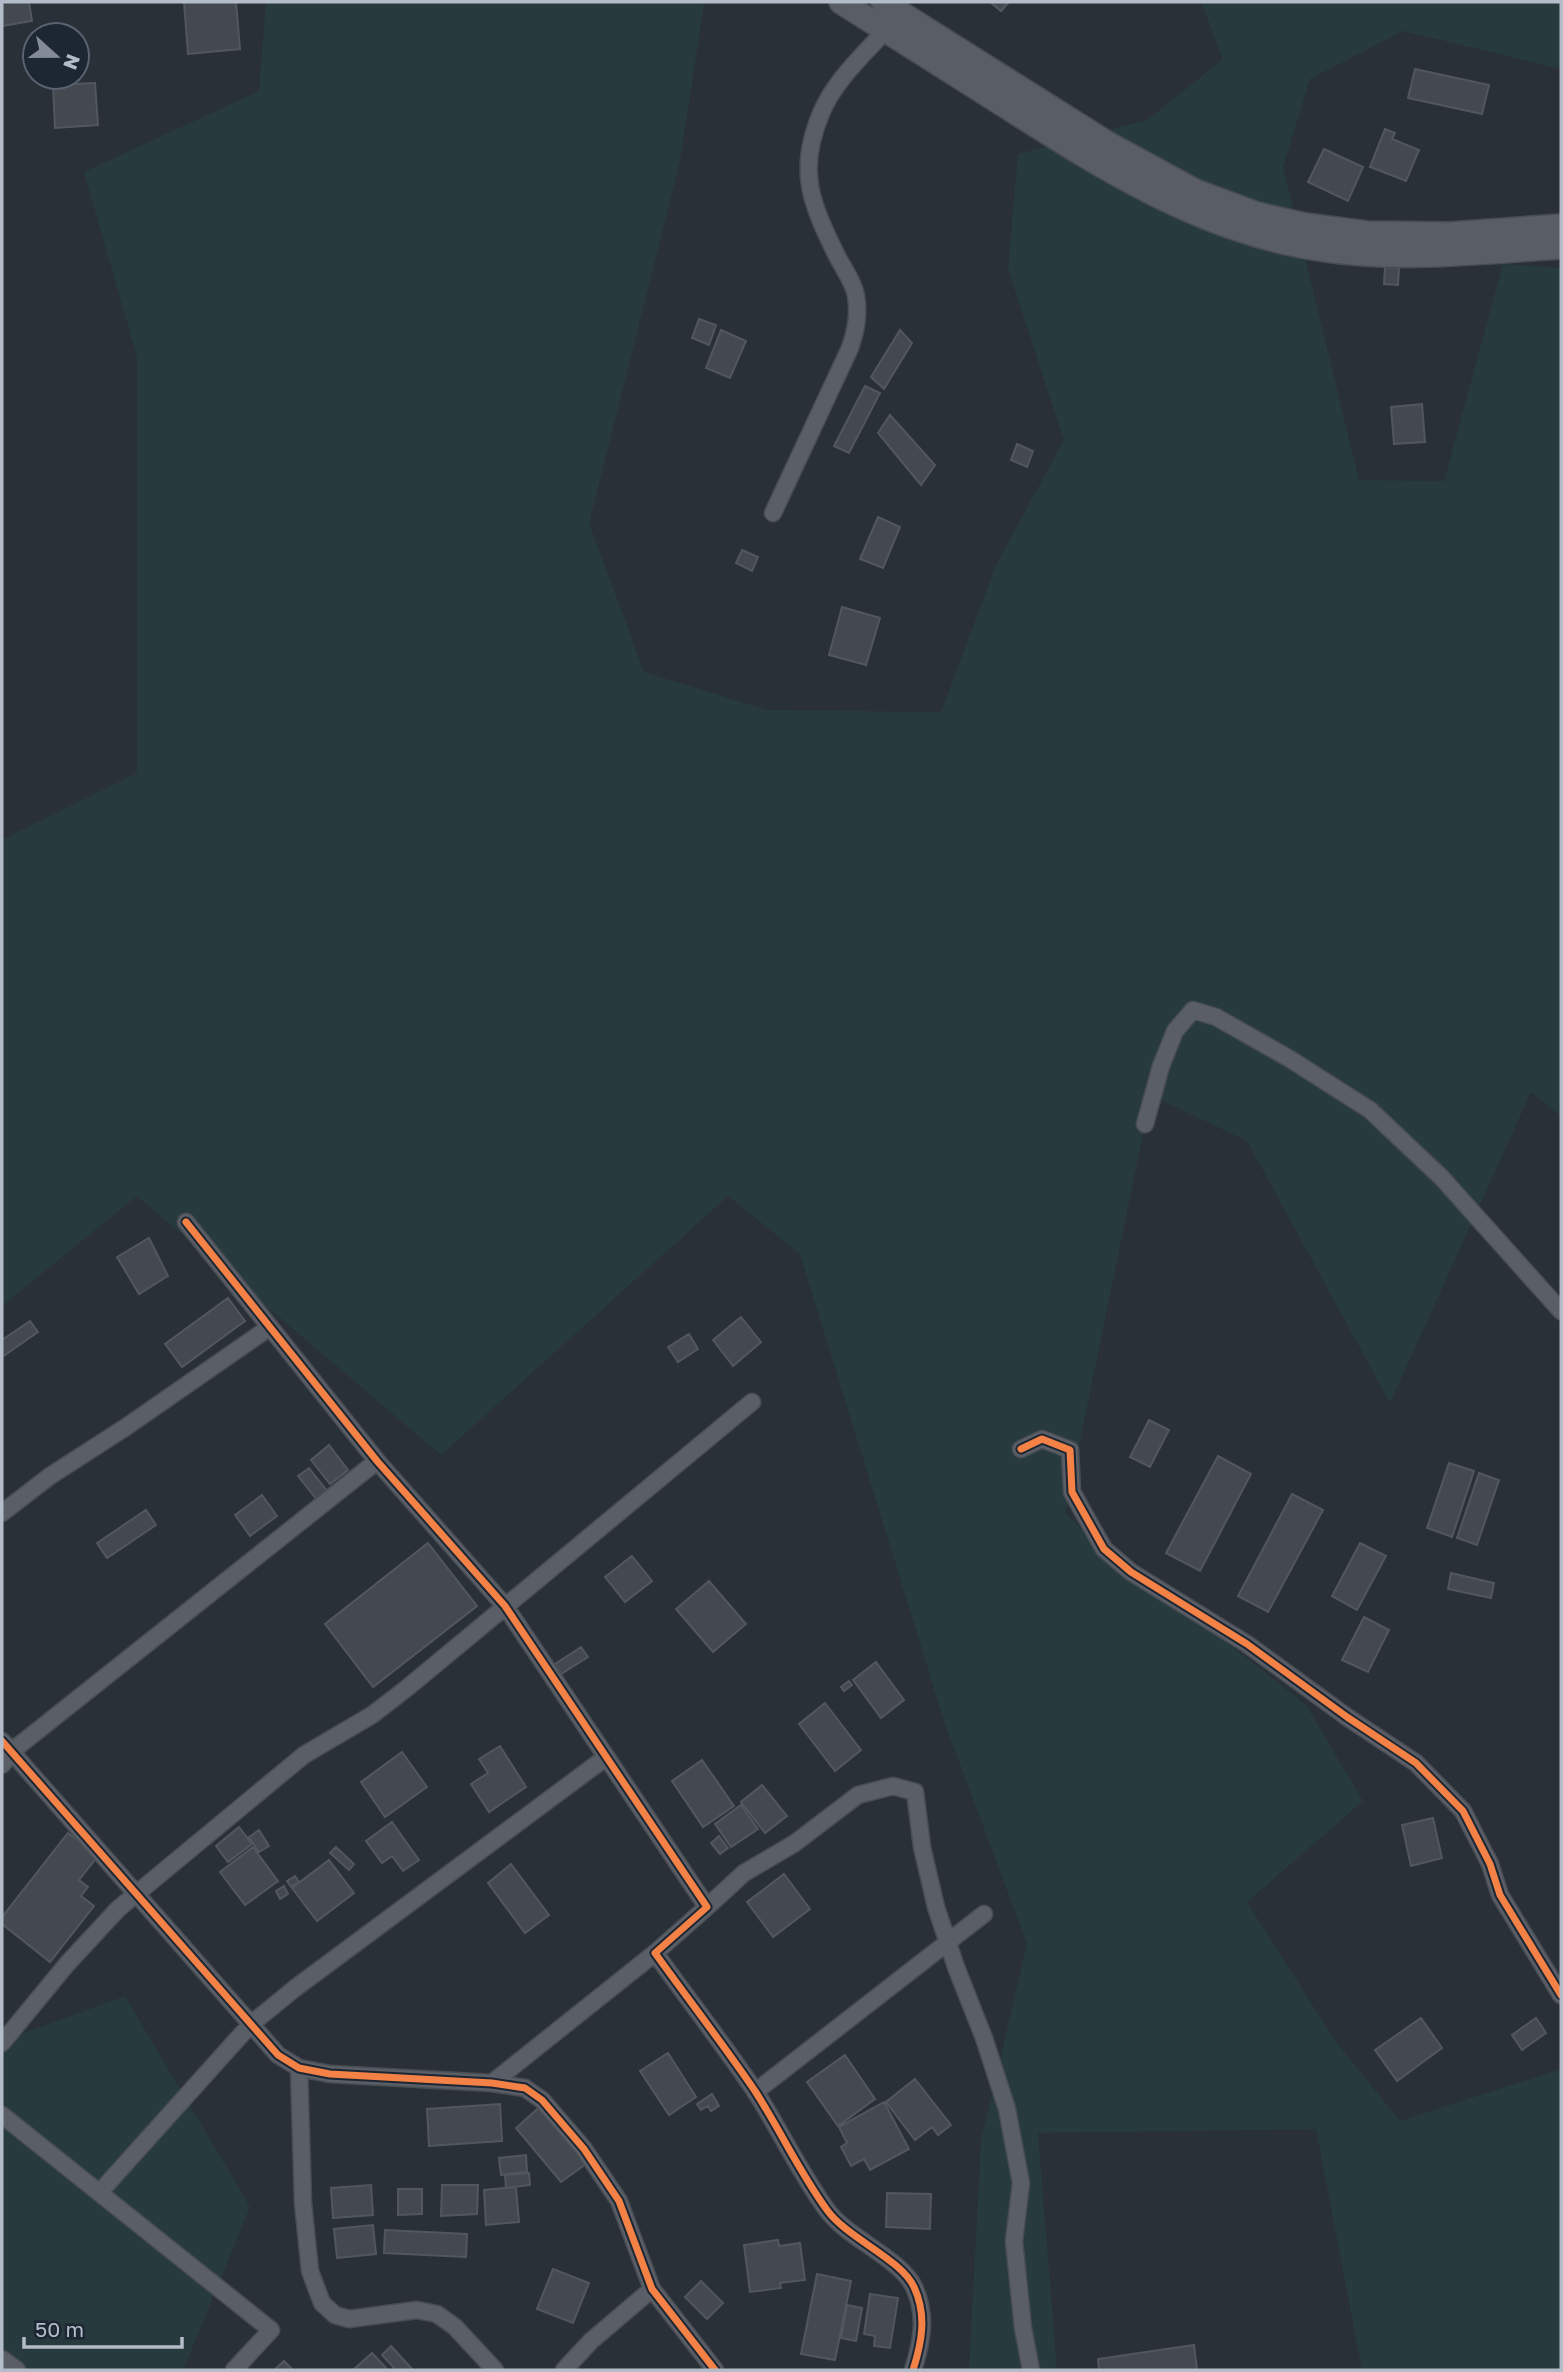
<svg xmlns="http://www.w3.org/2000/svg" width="1563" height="2372" font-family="'Golos Text',sans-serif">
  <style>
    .green { fill: #273a3e }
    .building { fill: #444950; stroke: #52575f; stroke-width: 2 }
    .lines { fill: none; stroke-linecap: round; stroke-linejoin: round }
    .street-casing { stroke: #484c53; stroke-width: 19 }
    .secondary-casing { stroke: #484c53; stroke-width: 26 }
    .street { stroke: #5a5e66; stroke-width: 16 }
    .secondary { stroke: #595d64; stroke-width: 23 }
    .cycleway-casing { stroke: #1d2633; stroke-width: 11 }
    .cycleway { stroke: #f48246; stroke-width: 7 }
  </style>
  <rect width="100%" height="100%" fill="#2a3038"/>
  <path class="green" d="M266,2H695L704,4L680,161L589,523L644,672L767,710L941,712L996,565L1064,440L1008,269L1018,154L1147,120L1223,59L1201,2H1561V69L1403,31L1310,79L1283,167L1359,480L1444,481L1503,264L1561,268V1116L1531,1092L1390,1403L1247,1141L1151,1095L1065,1514L1306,1705L1363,1801L1247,1902L1336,2042L1400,2121L1561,2069V2370H1362L1316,2129L1038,2133L1057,2370H969L981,2141L1027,1944L944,1721L800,1254L728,1196L441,1455L137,1196L2,1306V840L137,773V357L84,172L259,91Z
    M125,1996L250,2207L184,2368L186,2370H2V2041Z"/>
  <path class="building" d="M2,2H29L32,21L2,26Z
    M184,2H236L240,49L188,54Z
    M990,2H1009L1001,11Z
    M1415,69L1489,85L1482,114L1408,98Z
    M95,83L98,125L55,128L53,85Z
    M1385,129L1395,133L1392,139L1419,150L1406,181L1370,167Z
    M1324,149L1363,167L1348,201L1308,182Z
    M1385,267L1399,268L1398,285L1384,284Z
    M699,319L716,325L709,345L692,338Z
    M721,330L746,341L730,378L706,368Z
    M900,330L912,343L884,389L871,377Z
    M865,386L880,393L849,453L834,446Z
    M1422,404L1425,442L1394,444L1391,407Z
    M890,415L935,465L921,485L878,433Z
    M1017,444L1033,451L1027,467L1011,460Z
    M878,517L900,527L883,568L860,559Z
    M742,550L758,557L752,571L736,563Z
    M842,607L880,618L866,665L829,655Z
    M149,1238L168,1276L139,1294L117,1257Z
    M228,1298L245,1321L182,1367L165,1344Z
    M741,1317L761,1342L733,1366L713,1340Z
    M30,1321L38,1332L2,1357V1340Z
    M689,1334L698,1349L678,1362L668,1347Z
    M1149,1420L1169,1430L1150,1467L1130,1457Z
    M329,1445L348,1470L330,1484L311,1460Z
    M1218,1456L1251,1474L1200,1571L1166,1553Z
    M1449,1463L1474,1471L1452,1537L1427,1528Z
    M309,1468L328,1492L317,1500L298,1476Z
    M1479,1473L1499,1480L1477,1545L1457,1538Z
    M1292,1494L1323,1510L1268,1612L1238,1596Z
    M262,1495L277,1516L250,1536L235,1515Z
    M146,1510L156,1525L107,1558L97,1543Z
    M428,1543L477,1606L373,1687L325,1624Z
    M1360,1543L1386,1556L1357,1610L1332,1596Z
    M632,1556L652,1581L625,1602L605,1577Z
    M1451,1573L1494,1583L1491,1598L1448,1589Z
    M709,1581L746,1624L713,1652L676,1609Z
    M1364,1617L1389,1630L1368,1672L1342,1660Z
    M581,1647L588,1657L561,1674L555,1664Z
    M876,1662L904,1700L881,1718L853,1680Z
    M849,1681L852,1685L844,1691L841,1687Z
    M825,1703L861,1750L835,1771L799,1724Z
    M500,1746L526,1787L489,1812L471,1784L488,1773L479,1759Z
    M402,1752L427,1787L385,1817L361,1782Z
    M702,1760L734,1806L703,1827L672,1781Z
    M762,1785L787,1816L765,1833L741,1802Z
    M741,1805L758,1829L731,1847L715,1824Z
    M1433,1818L1442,1858L1411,1866L1402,1825Z
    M392,1822L419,1860L403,1871L392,1856L382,1863L366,1841Z
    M239,1827L252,1844L228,1862L216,1846Z
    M259,1830L269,1846L259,1852L249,1837Z
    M68,1833L98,1856L79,1880L88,1887L81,1896L94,1906L50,1962L2,1924V1917Z
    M719,1836L728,1848L720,1854L711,1843Z
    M253,1847L278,1881L245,1905L220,1872Z
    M336,1847L354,1864L349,1870L330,1853Z
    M329,1860L354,1893L317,1921L292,1888Z
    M511,1864L549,1915L525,1933L488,1883Z
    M784,1874L810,1909L773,1937L747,1902Z
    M295,1876L299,1882L291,1887L287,1881Z
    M284,1886L288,1894L280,1899L276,1891Z
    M1421,2018L1442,2048L1397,2081L1375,2050Z
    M1536,2018L1546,2033L1522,2050L1512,2035Z
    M668,2053L696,2097L669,2115L640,2071Z
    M845,2055L875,2099L838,2126L807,2082Z
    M915,2079L951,2125L938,2135L932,2127L915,2140L886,2102Z
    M712,2094L719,2106L711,2111L708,2106L701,2110L697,2104Z
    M884,2102L909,2149L870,2170L864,2159L851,2166L841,2147L847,2143L839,2127Z
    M500,2104L502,2141L429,2146L427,2109Z
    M543,2104L590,2161L561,2182L516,2128Z
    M526,2155L527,2172L501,2175L499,2158Z
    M529,2173L530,2185L506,2188L505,2175Z
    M371,2185L373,2215L333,2218L331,2188Z
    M442,2185H478L477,2214L441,2216Z
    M516,2187L519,2222L486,2225L484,2190Z
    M398,2189H422V2214L398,2215Z
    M887,2193L931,2194L930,2229L886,2227Z
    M373,2225L376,2254L337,2258L334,2229Z
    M385,2230L467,2234L466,2257L384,2253Z
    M778,2240L779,2246L800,2243L805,2280L780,2283L781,2288L750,2292L744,2245Z
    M553,2269L589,2283L573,2323L537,2309Z
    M817,2274L851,2281L835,2360L801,2354Z
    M701,2281L723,2303L707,2319L685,2297Z
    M870,2294L898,2298L890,2348L874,2346L875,2336L864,2334Z
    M847,2305L862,2308L856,2341L841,2338Z
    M1194,2345L1197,2370H1099L1098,2359Z
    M391,2346L413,2370H396L382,2355Z
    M372,2353L388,2370H353Z
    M284,2361L293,2370H274Z"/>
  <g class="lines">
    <g class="street-casing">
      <path id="street" d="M773,513L850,348C856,330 859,315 856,296C854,283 844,269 838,258C811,203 796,171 822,111C837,77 867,52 891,24
        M1145,1124L1161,1066L1175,1031L1193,1010L1216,1017L1290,1059L1370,1110L1442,1178L1561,1311
        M186,1222L377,1461L505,1606L707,1907L655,1953C688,1999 723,2044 755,2091C780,2130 800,2173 827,2210C847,2238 901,2259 914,2287C927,2315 922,2342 913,2370
        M1021,1449L1042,1439L1070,1450L1072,1492L1104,1549L1131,1572L1247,1644L1347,1717L1416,1763L1463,1811L1490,1864L1500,1895L1561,1995
        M2,1513L50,1476L126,1427L270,1327
        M2,1741L278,2055L299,2068L330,2074L492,2083L525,2088L542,2100L584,2149L619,2201L652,2289L715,2370
        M2,1765L12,1751L377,1461
        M707,1907L744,1873L795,1843L858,1795L893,1786L915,1792L922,1847L936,1907L956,1967L984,2038L1007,2109L1021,2183L1014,2241L1023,2328L1031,2370
        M2,2043L67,1964L118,1909L304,1755L372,1715L407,1688L752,1402
        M299,2068L303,2203L310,2271L322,2303L335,2315L349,2319L417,2310L437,2314L455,2327L495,2370
        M492,2083L655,1953
        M755,2092L984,1914
        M2,2115L271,2330L234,2370
        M99,2193L250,2025L294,1989L605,1758
        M2,2359L17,2370
        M564,2370L591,2341L652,2289"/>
    </g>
    <g class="secondary-casing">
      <path id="secondary" d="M841,2C897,37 952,72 1007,107C1104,169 1202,231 1318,249C1398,262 1481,252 1561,247
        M883,2L1107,143L1195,191L1257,214L1305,225L1367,233L1449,234L1561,226"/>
    </g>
    <use href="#street" class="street"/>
    <use href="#secondary" class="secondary"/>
    <g class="cycleway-casing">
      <path id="cycleway" d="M186,1222L377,1461L505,1606L707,1907L655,1953C688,1999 723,2044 755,2091C780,2130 800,2173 827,2210C847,2238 901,2259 914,2287C927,2315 922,2342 913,2370
        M1021,1449L1042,1439L1070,1450L1072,1492L1104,1549L1131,1572L1247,1644L1347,1717L1416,1763L1463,1811L1490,1864L1500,1895L1561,1995
        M2,1741L278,2055L299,2068L330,2074L492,2083L525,2088L542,2100L584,2149L619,2201L652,2289L715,2370"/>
    </g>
    <use href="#cycleway" class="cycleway"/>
  </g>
  <rect width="1563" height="2372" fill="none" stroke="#b4bcc9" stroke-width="7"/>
  <g transform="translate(56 56) rotate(111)"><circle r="33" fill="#1d2633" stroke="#59626f" stroke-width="2"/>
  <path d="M0-5L12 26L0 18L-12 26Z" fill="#848b96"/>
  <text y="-10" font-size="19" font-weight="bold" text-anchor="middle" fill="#b4bcc9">N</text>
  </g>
  <path d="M24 2337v10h158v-10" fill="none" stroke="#b4bcc9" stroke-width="3.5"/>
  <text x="35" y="2337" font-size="21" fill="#b4bcc9" stroke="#1d2633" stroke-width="5" paint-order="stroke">50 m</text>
</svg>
